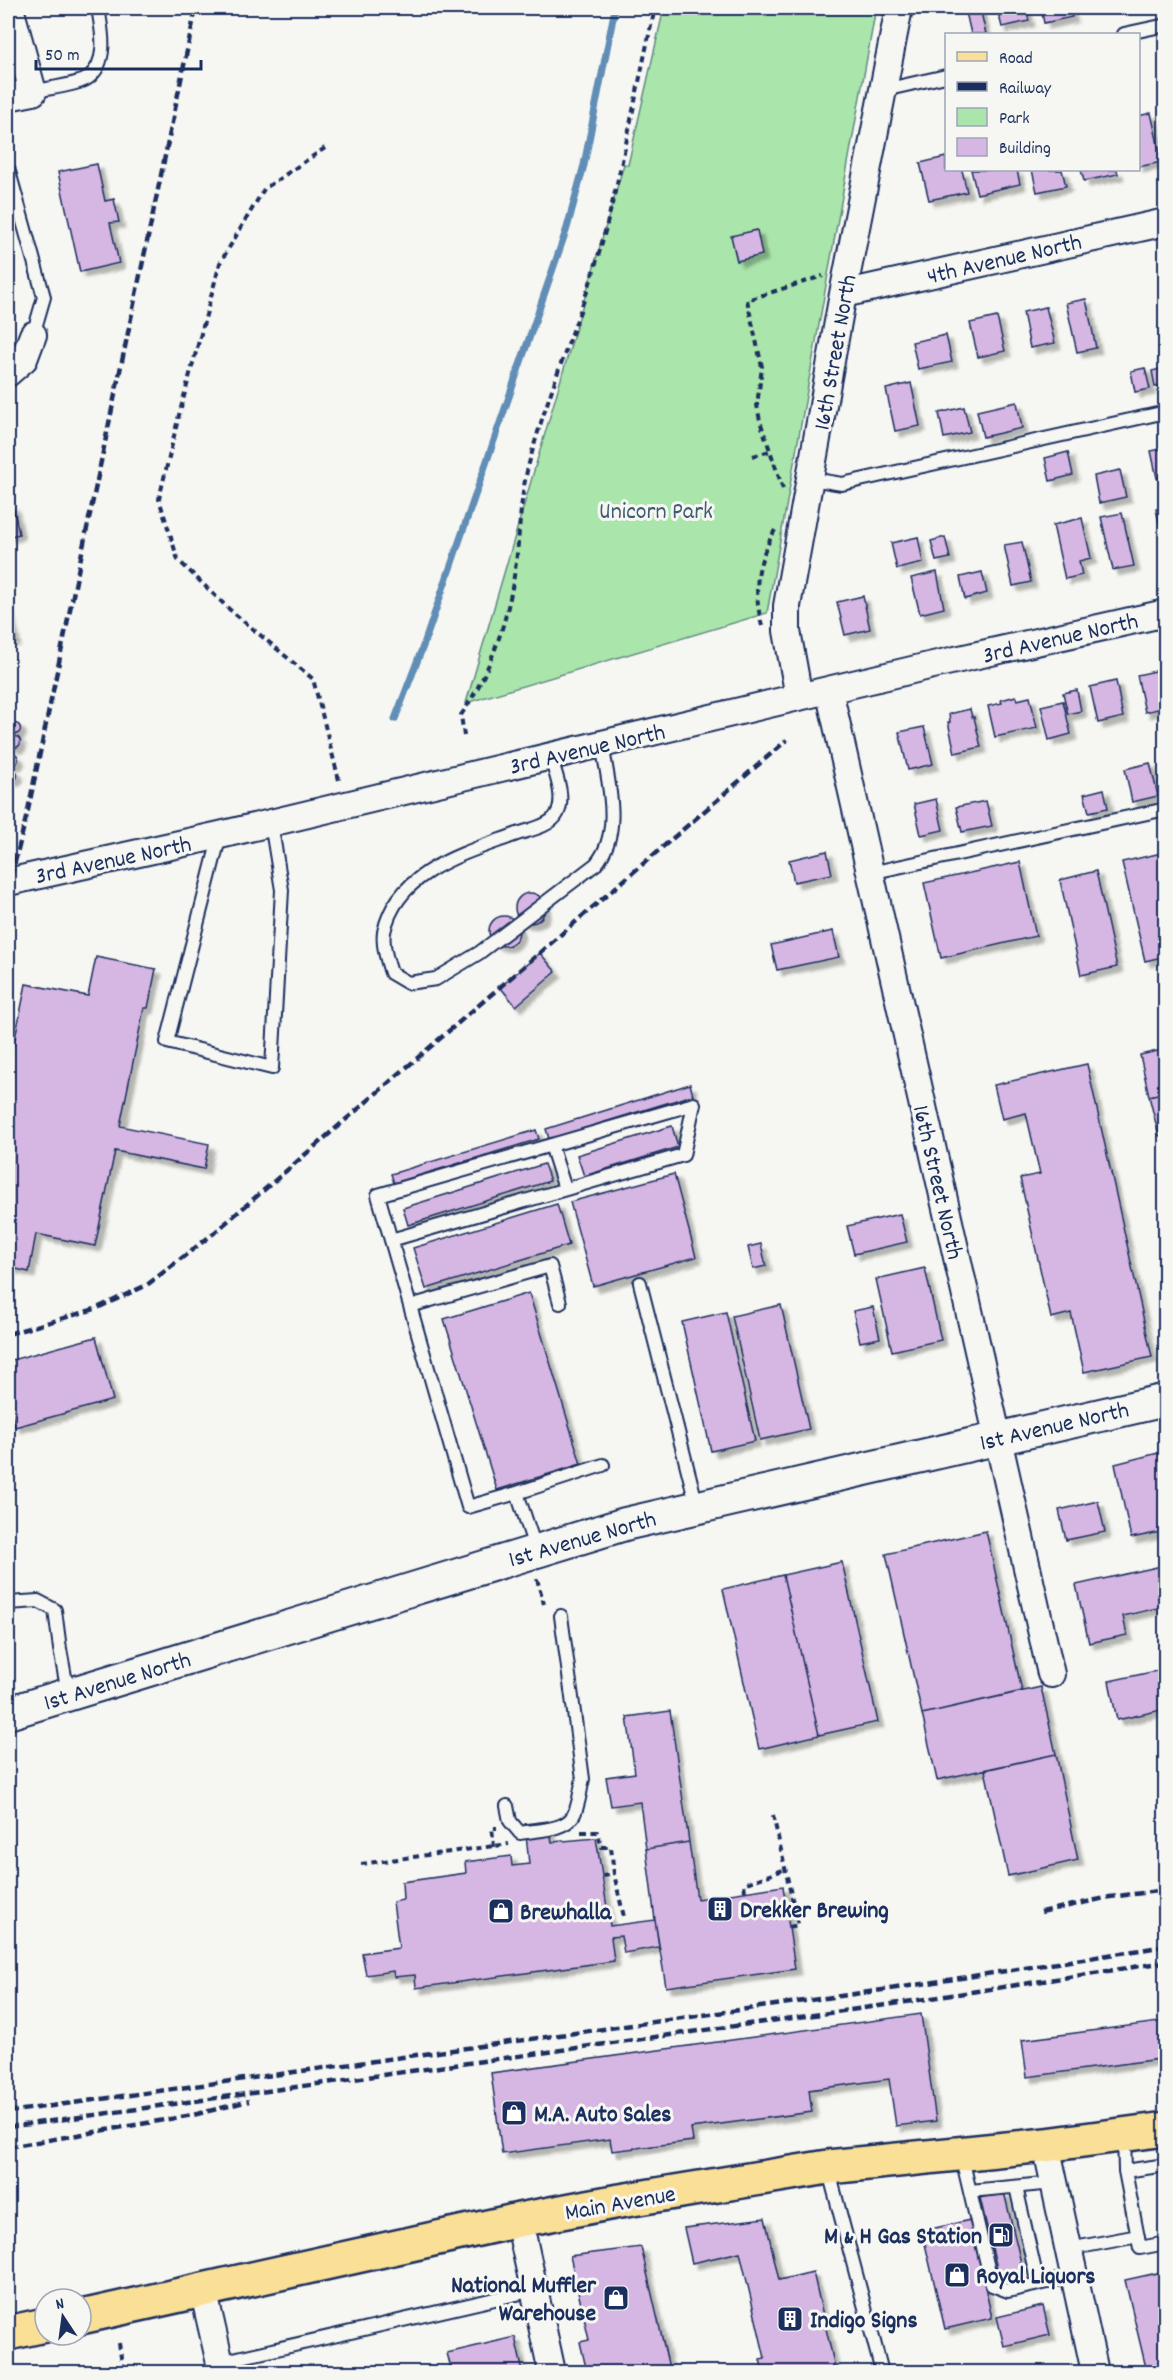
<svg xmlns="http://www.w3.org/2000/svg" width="1173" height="2380" font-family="Dekko,sans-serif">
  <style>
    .green { fill: #aae5ab; stroke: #628a84; stroke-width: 1.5 }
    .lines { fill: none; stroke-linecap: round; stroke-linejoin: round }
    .stream { stroke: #618eb6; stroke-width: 7 }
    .building { fill: #d6b6e2; stroke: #1b2f5e; stroke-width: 1.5; filter: url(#shadow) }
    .service-casing { stroke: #1b2f5e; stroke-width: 16 }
    .minor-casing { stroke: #1b2f5e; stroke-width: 30 }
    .tertiary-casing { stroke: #1b2f5e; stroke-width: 36 }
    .primary-casing { stroke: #1b2f5e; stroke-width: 38 }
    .path { stroke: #1b2f5e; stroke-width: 4; stroke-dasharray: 6 4.5; stroke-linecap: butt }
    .service { stroke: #f6f6f2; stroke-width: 12 }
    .minor { stroke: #f6f6f2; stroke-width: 26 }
    .tertiary { stroke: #f6f6f2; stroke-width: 32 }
    .primary { stroke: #fadf96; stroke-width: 33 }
    .rail { stroke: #1b2f5e; stroke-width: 4.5; stroke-dasharray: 9 4.5; stroke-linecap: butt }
    .labels { text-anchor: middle; stroke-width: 6; stroke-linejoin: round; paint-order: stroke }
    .street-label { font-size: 24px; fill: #1b2f5e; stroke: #f6f6f2 }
    .park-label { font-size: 24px; fill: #3f5c71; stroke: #f6f6f2 }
    .poi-label { font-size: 24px; font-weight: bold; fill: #1b2f5e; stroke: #f6f6f2; text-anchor: start }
  </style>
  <defs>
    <filter id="shadow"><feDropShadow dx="5.5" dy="5.5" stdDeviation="1.5" flood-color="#0004"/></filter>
  </defs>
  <rect width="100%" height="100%" fill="#f6f6f2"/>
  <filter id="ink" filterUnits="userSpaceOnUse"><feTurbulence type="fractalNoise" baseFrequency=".0167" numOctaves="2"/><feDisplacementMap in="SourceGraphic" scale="12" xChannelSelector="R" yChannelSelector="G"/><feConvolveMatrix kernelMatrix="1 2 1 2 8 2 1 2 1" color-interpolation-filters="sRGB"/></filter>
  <g filter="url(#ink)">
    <path class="green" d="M664,8H876L767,613L466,703L624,164L628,165Z"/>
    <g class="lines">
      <path class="stream" d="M395,719L425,641L567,228L584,165L615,8"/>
    </g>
    <path class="building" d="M965,8H980L986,34H971Z
      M997,8H1026L1029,21L1002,27Z
      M1041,8H1070L1072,17L1044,23Z
      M1151,113L1162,162L1138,167V116Z
      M946,157V170H962L967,192L929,200L920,163Z
      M97,164L105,201L114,199L119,222L110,223L119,263L80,272L58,172Z
      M971,170H1017L1020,184L977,194Z
      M1032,170H1062L1066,186L1037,192Z
      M1081,170H1117L1118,174L1084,181Z
      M757,230L762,255L737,261L731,236Z
      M1086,299L1096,348L1077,352L1066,303Z
      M1046,307L1055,343L1030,348L1023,312Z
      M997,317L1005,351L978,357L970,323Z
      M946,335L952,362L918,369L912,342Z
      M1145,368L1150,389L1135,392L1131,371Z
      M1164,368L1166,384L1155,387L1152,371Z
      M911,383L920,426L895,431L886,389Z
      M1017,402L1022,428L983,437L977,411Z
      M964,407L970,432L944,438L939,413Z
      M1166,448V476L1157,478L1151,451Z
      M1068,452L1073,475L1050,481L1045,458Z
      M1120,470L1126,497L1099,503L1094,476Z
      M1166,501V544H1164L1156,509L1162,508L1161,502Z
      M13,505L19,534L8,537V506Z
      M1122,513L1134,566L1113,570L1101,517Z
      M1082,518L1091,558L1079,561L1082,575L1065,579L1053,525Z
      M918,537L923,563L897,569L891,543Z
      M945,537L950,558L936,561L931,541Z
      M1022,542L1031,582L1013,586L1004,545Z
      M937,572L944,608L920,614L911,578Z
      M982,572L987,593L965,599L960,577Z
      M863,596L870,629L845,635L837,602Z
      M8,606L15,640L8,641Z
      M1165,669L1166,707L1145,712L1137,675Z
      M1116,681L1123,717L1098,723L1090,687Z
      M1077,690L1081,711L1068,714L1063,693Z
      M1016,696L1017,700L1030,697L1037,728L995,737L988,706L1002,703L1001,700Z
      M1063,701L1071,734L1049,740L1041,706Z
      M970,709L972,717H974L981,747L955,753L948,722H950L949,714Z
      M9.5 729a5.5 5.5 0 1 1 11 0a5.5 5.5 0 1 1-11 0Z
      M924,727L933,764L908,770L899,732Z
      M9.5 742a5.5 5.5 0 1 1 11 0a5.5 5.5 0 1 1-11 0Z
      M7.5 759a5.5 5.5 0 1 1 11 0a5.5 5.5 0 1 1-11 0Z
      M1150,763L1158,796L1132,802L1125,769Z
      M6.5 775a5.5 5.5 0 1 1 11 0a5.5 5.5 0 1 1-11 0Z
      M1104,789L1108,808L1089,812L1084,794Z
      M936,799L943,830L921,835L914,804Z
      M986,801L992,826L962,832L956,807Z
      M827,851L832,874L794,882L789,860Z
      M1166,852V956L1145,961L1122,862Z
      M1020,862L1036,936L941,958L924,883Z
      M1096,871L1117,967L1081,975L1060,880Z
      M515 908a15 15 0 1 1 30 0a15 15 0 1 1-30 0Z
      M489 931a15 15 0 1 1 30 0a15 15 0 1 1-30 0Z
      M833,931L839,957L777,970L771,945Z
      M540,953L556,972L516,1006L500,987Z
      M96,957L156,969L148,1008H144L120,1126L209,1144L204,1169L115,1151L95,1246L36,1234L29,1272L8,1267V1073L26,984L88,996Z
      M1166,1049V1092L1149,1096L1140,1055Z
      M1087,1064L1152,1357L1084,1372L1071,1313L1051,1318L1020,1178L1040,1174L1026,1113L1002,1119L994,1085Z
      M690,1084L693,1095L549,1139L546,1129Z
      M1166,1092V1135L1159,1136L1149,1096Z
      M672,1126L678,1147L584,1176L577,1155Z
      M536,1130L539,1139L394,1183L391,1174Z
      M544,1164L550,1181L408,1225L403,1208Z
      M674,1174L696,1257L593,1286L570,1202Z
      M557,1204L569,1245L426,1289L413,1248Z
      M900,1214L907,1242L854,1254L847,1226Z
      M761,1244L766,1266L753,1269L748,1247Z
      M925,1268L941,1340L892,1351L876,1279Z
      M529,1293L581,1464L497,1490L444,1319Z
      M781,1305L809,1429L760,1440L732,1316Z
      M873,1307L880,1338L860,1342L853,1311Z
      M726,1312L755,1441L711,1451L682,1322Z
      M96,1337L113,1400L15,1427L8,1399V1361Z
      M1166,1451V1531L1131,1538L1115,1464Z
      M1098,1501L1105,1532L1066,1540L1059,1510Z
      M986,1531L1022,1691L922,1714L886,1554Z
      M842,1562L878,1722L819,1735L783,1575Z
      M1166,1565V1606L1123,1616L1127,1635L1089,1643L1076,1585Z
      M783,1575L819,1735L759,1749L723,1589Z
      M1166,1669V1709L1117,1720L1109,1681Z
      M1041,1687L1056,1754L937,1780L922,1714Z
      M670,1711L689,1842L646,1849L640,1802L611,1806L606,1777L635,1773L627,1717Z
      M1056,1754L1078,1860L1008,1876L985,1770Z
      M548,1821L552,1842L596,1838L610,1926L655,1920L659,1947L624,1953L621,1936L611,1937L614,1961L416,1988L415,1975L394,1977L393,1971L366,1975L362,1953L399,1948L393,1902L403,1900L402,1882L466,1873L465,1862L511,1856L512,1866L529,1864L525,1824Z
      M689,1842L697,1899L783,1886L795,1969L666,1987L655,1920L646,1849Z
      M921,2014L936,2121L896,2126L889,2079L809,2090L812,2112L691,2128L693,2141L612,2151L610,2139L502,2154L491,2073Z
      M1166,2021V2058L1027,2077L1022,2040Z
      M1004,2192L1023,2271L999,2277L980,2198Z
      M765,2218L779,2280L813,2272L836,2372H763L760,2359L765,2358L740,2252L692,2263L684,2228Z
      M970,2220L992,2318L945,2329L922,2231Z
      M641,2247L670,2372H587L580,2342L589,2340L570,2256Z
      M1166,2271V2372H1147L1125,2280Z
      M1043,2306L1050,2335L1004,2346L997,2317Z
      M515,2337L523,2372H452L447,2353Z"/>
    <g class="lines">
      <g class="service-casing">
        <path id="service" d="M1124,34L1166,25
          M884,90L946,76
          M33,92C44,89 81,84 88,78C109,62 102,31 98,8
          M8,168L44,297L33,335
          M812,479L842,484L1166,412
          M550,756C555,772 566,798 557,814C551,826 529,830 517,834C466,853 397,870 384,932C382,945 387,960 391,973L408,983L436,979L479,953L596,864C623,832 608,782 602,744
          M220,835L167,1042L272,1068L282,890L271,823
          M870,873L1166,809
          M551,1145L565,1189
          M391,1240L683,1155L694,1104L378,1195L468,1507L517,1493L536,1550
          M640,1283L697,1506
          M410,1306L550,1266L560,1303
          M517,1493L603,1465
          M8,1603L38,1601L55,1610L60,1649L68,1693
          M507,1806L510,1821L520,1833C535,1830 564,1831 573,1816C579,1807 580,1790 583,1779L561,1616
          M1124,2136L1125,2171
          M961,2154L992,2285L1008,2291L1075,2276
          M1166,2165L1125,2171L1140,2248L1166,2243
          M828,2168L882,2372
          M1016,2187L1038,2284
          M970,2191L1054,2183
          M1069,2249L1138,2236
          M220,2362L534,2290"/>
      </g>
      <g class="minor-casing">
        <path id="minor" d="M8,97L33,92L10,8
          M843,294L1166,222
          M8,373L24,359L33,335
          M829,690L1051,1674
          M799,697L787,631V606L843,294L899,8
          M8,882L220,835L933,665L1166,613
          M1046,2145L1095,2372
          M519,2220L552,2372
          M203,2289L222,2372"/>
      </g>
      <g class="tertiary-casing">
        <path id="tertiary" d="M8,1713L625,1524L1166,1400"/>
      </g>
      <g class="primary-casing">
        <path id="primary" d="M81,2317L519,2220L614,2202L828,2167L1046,2145L1166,2129
          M8,2333L45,2325"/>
      </g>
      <path class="path" d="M325,148L264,189L220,263L179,415L159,499L178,560L229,609L313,679L340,784
        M753,456L770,451
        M783,489L760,421L757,405L762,367L747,300L823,276
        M762,626C753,588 756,564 775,530
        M464,736L461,715C489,675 507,623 514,576C520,540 519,502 528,467C544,406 568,346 589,286C618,196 634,100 655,8
        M537,1579L544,1604
        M773,1815L798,1925L789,1927
        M581,1832H597L602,1847H611L614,1874L624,1917
        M494,1847L492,1828H497
        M361,1864L509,1844
        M603,1876L614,1874
        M745,1891L744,1884L786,1869
        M119,2343L123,2372"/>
      <use href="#service" class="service"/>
      <use href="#minor" class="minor"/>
      <use href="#tertiary" class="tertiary"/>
      <use href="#primary" class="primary"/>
      <path class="rail" d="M8,890L28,810L196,8
        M8,1334L95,1309L147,1285L214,1233L787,740
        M1041,1912L1110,1897L1166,1890
        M8,2112L890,1989L1166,1946
        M8,2127L893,2004L1166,1962
        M8,2147L193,2115L249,2101"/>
    </g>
  </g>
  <defs>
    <g id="building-square" transform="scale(1.35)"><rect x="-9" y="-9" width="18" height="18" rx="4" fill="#1b2f5e" stroke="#f6f6f2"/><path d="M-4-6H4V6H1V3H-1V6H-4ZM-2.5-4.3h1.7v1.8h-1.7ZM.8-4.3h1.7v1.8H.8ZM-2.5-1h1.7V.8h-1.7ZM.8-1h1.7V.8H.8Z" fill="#fff"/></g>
    <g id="shop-square" transform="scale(1.35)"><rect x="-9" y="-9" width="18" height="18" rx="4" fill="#1b2f5e" stroke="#f6f6f2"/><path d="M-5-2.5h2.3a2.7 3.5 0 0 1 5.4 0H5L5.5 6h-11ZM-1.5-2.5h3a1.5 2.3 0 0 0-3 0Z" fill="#fff"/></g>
    <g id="fuel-square" transform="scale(1.35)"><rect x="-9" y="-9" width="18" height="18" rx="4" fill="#1b2f5e" stroke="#f6f6f2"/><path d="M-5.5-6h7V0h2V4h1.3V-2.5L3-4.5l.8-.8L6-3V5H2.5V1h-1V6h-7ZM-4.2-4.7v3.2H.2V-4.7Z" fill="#fff"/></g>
  </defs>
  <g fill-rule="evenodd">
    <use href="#building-square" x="720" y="1909"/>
    <use href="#shop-square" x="501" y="1911"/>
    <use href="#shop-square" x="514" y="2113"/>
    <use href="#fuel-square" x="1001" y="2235"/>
    <use href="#shop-square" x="957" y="2275"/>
    <use href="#shop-square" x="616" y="2298"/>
    <use href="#building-square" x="790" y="2319"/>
  </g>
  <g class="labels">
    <g class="street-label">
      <text transform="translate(1004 258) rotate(-13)" y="8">4th Avenue North</text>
      <text transform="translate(834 352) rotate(-80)" y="8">16th Street North</text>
      <text transform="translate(1060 637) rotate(-13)" y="8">3rd Avenue North</text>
      <text transform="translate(587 748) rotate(-13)" y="8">3rd Avenue North</text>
      <text transform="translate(113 859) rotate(-12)" y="8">3rd Avenue North</text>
      <text transform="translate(939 1182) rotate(77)" y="8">16th Street North</text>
      <text transform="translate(1054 1425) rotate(-13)" y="8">1st Avenue North</text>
      <text transform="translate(582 1538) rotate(-16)" y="8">1st Avenue North</text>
      <text transform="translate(117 1680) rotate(-17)" y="8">1st Avenue North</text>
      <text transform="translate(620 2202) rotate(-10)" y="8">Main Avenue</text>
    </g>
    <g class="park-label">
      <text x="656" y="518">Unicorn Park</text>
    </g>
    <g class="poi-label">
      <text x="740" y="1917">Drekker Brewing</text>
      <text x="520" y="1919">Brewhalla</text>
      <text x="534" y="2121">M.A. Auto Sales</text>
      <text x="982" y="2243" text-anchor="end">M &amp; H Gas Station</text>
      <text x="976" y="2283">Royal Liquors</text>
      <text x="596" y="2292" text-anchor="end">National Muffler<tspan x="596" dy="28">Warehouse</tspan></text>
      <text x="810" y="2327">Indigo Signs</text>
    </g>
  </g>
  <rect width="1173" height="2380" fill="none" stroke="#f6f6f2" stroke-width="30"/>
  <rect x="15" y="15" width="1143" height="2350" fill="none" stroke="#1b2f5e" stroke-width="2" filter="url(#ink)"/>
  <rect x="945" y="33" width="195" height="138" fill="#f6f6f2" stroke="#9ea6b7" stroke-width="1.5"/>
  <rect x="957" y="52" width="30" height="9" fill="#fadf96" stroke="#9ea6b7" stroke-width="1.5"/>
  <text x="999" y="63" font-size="18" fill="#1b2f5e">Road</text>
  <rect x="957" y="82" width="30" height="9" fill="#1b2f5e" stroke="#9ea6b7" stroke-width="1.5"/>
  <text x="999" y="93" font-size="18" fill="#1b2f5e">Railway</text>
  <rect x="957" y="108" width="30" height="18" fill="#aae5ab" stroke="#9ea6b7" stroke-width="1.5"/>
  <text x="999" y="123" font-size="18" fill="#1b2f5e">Park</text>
  <rect x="957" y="138" width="30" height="18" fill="#d6b6e2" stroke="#9ea6b7" stroke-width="1.5"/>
  <text x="999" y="153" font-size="18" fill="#1b2f5e">Building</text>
  <g transform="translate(63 2317) rotate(347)"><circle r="28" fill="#f6f6f2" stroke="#9ea6b7" stroke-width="1.5"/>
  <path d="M0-4.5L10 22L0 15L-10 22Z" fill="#1b2f5e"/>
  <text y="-9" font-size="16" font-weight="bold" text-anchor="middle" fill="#1b2f5e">N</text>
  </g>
  <path d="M36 60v9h165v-9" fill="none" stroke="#1b2f5e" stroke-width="3"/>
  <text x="45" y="60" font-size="18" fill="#1b2f5e" stroke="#f6f6f2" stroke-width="4.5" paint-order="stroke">50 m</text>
</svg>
